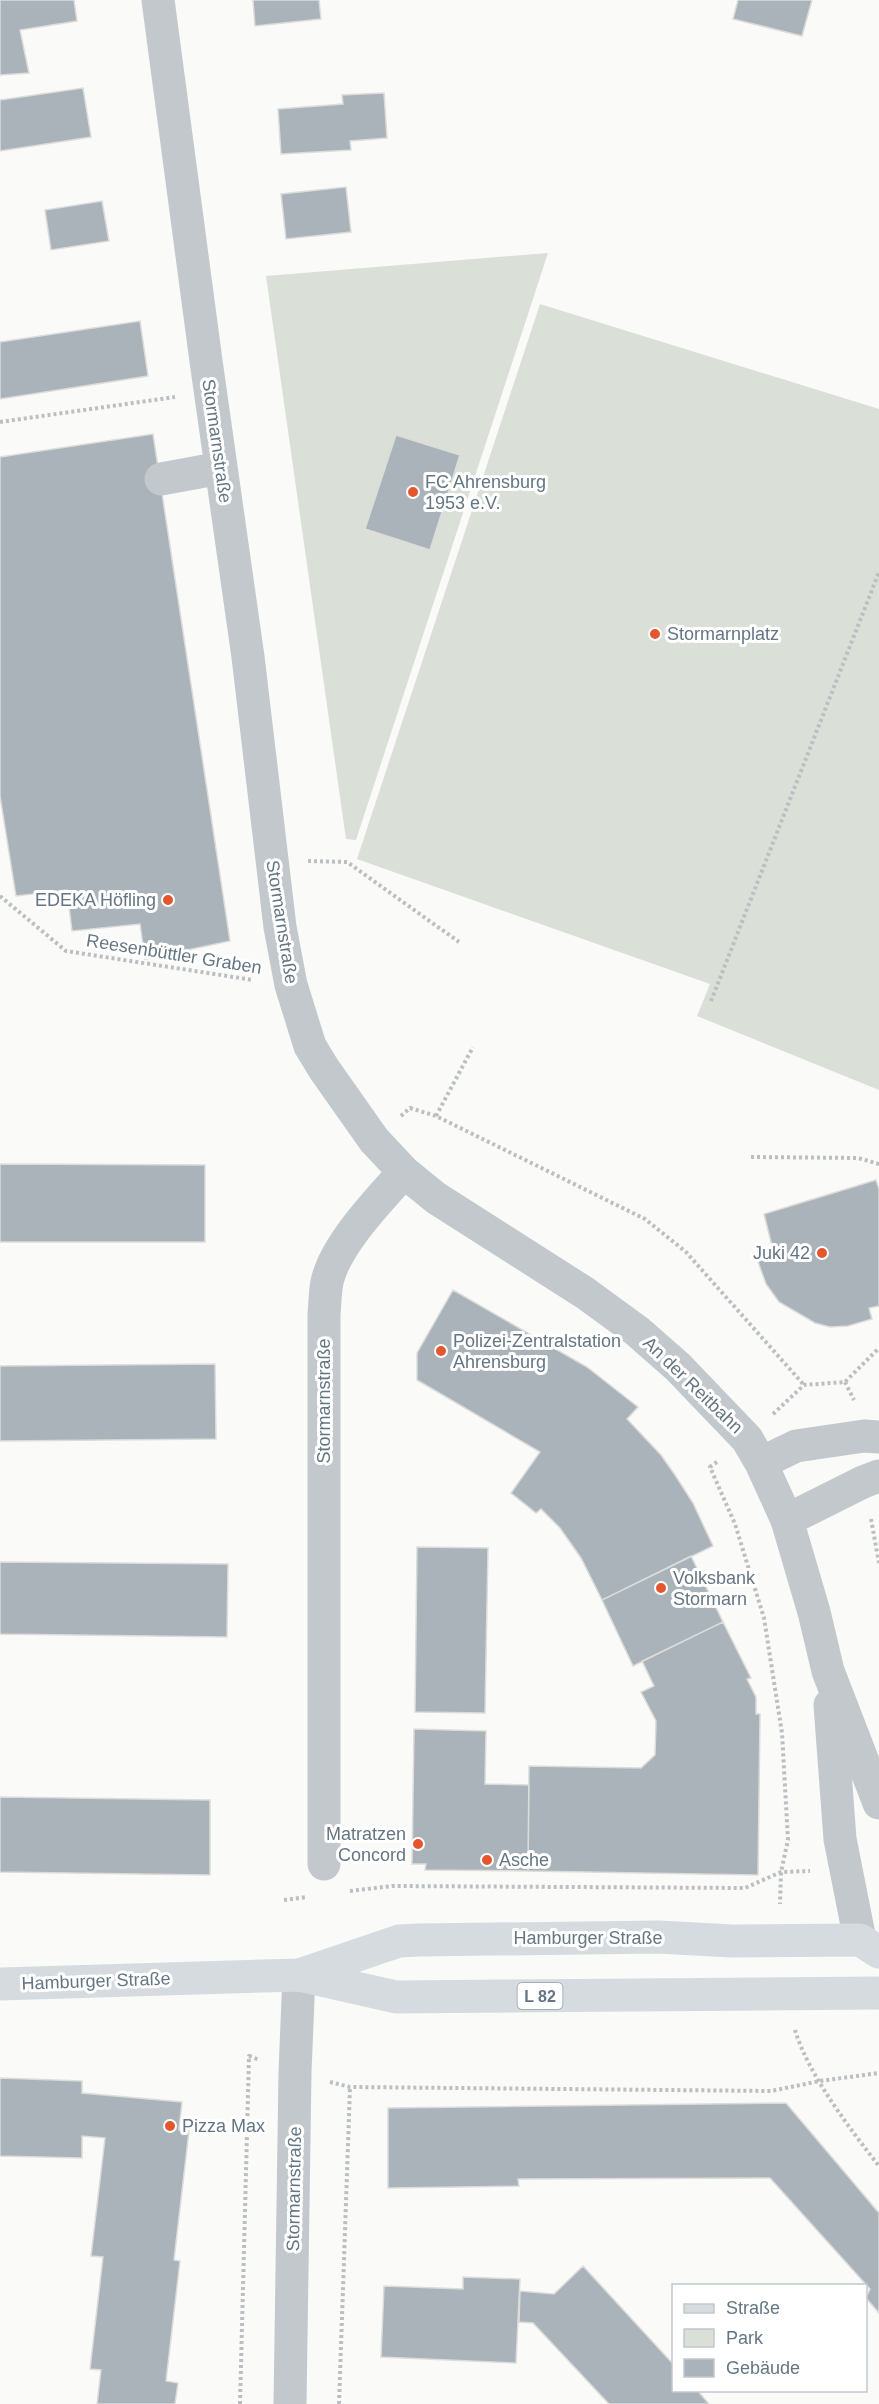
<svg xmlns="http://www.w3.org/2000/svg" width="879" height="2404" font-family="Helvetica,sans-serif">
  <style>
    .green { fill: #dadfd7 }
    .building { fill: #aab3b9; stroke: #dcdcda; stroke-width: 1.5 }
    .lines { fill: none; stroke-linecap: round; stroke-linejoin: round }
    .path { stroke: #bbbfc2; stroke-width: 4; stroke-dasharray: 3 3; stroke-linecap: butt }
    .minor { stroke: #c3c8cc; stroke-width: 33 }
    .major { stroke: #d6dbdf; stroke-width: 33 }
    .poi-dot { fill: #e4572e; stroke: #fff; stroke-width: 2 }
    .labels { text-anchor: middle; stroke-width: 6; stroke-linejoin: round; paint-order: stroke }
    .shield { fill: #fff; stroke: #939fa8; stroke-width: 1.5 }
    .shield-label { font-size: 16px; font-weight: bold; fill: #657683 }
    .street-label { font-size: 18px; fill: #657683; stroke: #fff }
    .poi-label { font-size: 18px; fill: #657683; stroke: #fff; text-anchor: start }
  </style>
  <rect width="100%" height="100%" fill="#fafaf8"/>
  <path class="green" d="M548,253L356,840L346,839L266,276Z
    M540,304L879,409V1090L697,1016L710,984L357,859Z"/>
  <path class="building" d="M0,0H74L77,21L20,30L29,73L0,75Z
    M253,0H319L321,19L255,26Z
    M738,0H812L802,36L733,19Z
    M83,88L91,137L0,151V100Z
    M384,93L387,138L350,141L351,150L281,154L278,109L343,104L342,95Z
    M346,187L351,232L286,239L281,194Z
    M102,201L109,241L51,250L45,210Z
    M140,321L148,376L0,399V342Z
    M153,434L230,941L145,959L140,924L72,931L67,890L16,896L0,796V457Z
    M396,435L460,455L430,550L365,529Z
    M0,1164L205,1165V1242H0Z
    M876,1180L879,1189V1306L869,1308L872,1319L848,1326L830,1327L815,1323L779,1302L766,1284L756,1256L773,1250L764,1214Z
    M453,1290L587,1367L638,1407L627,1419L661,1455L675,1475L693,1503L713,1546L602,1600L581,1558L560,1528L541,1509L536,1513L511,1493L540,1452L417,1380V1353Z
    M215,1364L216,1439L0,1441V1366Z
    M417,1547L488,1548L485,1713L415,1712Z
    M691,1556L723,1622L633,1666L602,1600Z
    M0,1562L228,1564L227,1637L0,1634Z
    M723,1622L751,1678L747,1679L756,1697V1714H760L758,1875L528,1871L529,1766L641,1768L655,1755L656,1721L641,1692L654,1686L642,1661Z
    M414,1729L486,1731L485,1784L529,1785L528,1871L425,1870L426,1864H412Z
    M0,1797L210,1800V1875L0,1872Z
    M0,2078L82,2081V2093L182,2102L179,2130L189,2131L174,2260L180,2261L166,2381L178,2383L175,2404H97L101,2370L90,2369L103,2257L91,2256L105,2138L82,2136V2158L0,2156Z
    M786,2103L879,2213V2313L866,2298L870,2289L770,2178L518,2179L519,2186L388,2188V2108Z
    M583,2266L674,2365V2390H697L709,2404H609L533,2323L519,2322L520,2291L554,2294Z
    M463,2277L520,2279L516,2363L381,2357L384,2286L463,2289Z"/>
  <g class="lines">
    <path class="path" d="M0,422L175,397
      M308,861L347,862L459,942
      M0,896L66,951L253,980
      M711,1001L879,572
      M401,1116L410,1108L436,1116L645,1219L686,1252L804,1385
      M436,1116L473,1047
      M751,1157L858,1158L879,1164
      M845,1382L854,1400
      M773,1414L804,1385L845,1382L879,1348
      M717,1462L710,1467L735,1524L764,1618L782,1733L788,1840L781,1872L780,1904
      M871,1519L879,1563
      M350,1891L392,1886L745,1888L781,1872L810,1871
      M284,1900L307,1897
      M795,2030C808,2074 850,2129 879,2166
      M330,2082L350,2087L771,2091L820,2081L879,2073
      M240,2404L249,2056L260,2060
      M339,2404L350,2087"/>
    <path class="minor" d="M158,0L206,361L248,657L280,927L291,985L310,1046L324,1069L374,1140L404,1172L436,1198L585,1293L637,1331L678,1367L747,1439L761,1463L787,1520L814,1612L828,1671L879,1803
      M161,479L221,468
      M761,1463L796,1446L864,1436L879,1437
      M787,1520L863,1482L879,1476
      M830,1705L840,1839L860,1940
      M324,1864V1314C325,1304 325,1292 327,1282C335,1245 379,1200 404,1172
      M290,2404L295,2072L299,1975"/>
    <path class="major" d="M299,1975L399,1941L419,1940L658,1937L732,1941L860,1940L879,1952
      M0,1984L299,1975L396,1997L879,1993"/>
  </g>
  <g class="poi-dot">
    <circle cx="413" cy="492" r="6"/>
    <circle cx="655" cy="634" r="6"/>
    <circle cx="168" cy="900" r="6"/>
    <circle cx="822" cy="1253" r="6"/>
    <circle cx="441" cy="1351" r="6"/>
    <circle cx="661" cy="1588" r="6"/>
    <circle cx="418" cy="1844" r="6"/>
    <circle cx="487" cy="1860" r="6"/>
    <circle cx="170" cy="2126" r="6"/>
  </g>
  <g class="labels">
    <rect class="shield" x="517.5" y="1983" width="45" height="26" rx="4.5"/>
    <g class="shield-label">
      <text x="540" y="2002">L 82</text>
    </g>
    <g class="street-label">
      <text transform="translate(217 441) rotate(82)" y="6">Stormarnstraße</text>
      <text transform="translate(282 922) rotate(81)" y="6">Stormarnstraße</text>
      <text transform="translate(174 954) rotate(9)" y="6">Reesenbüttler Graben</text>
      <text transform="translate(693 1385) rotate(44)" y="6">An der Reitbahn</text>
      <text transform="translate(324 1401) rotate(-90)" y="6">Stormarnstraße</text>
      <text x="588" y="1944">Hamburger Straße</text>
      <text transform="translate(96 1981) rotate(-2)" y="6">Hamburger Straße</text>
      <text transform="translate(294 2189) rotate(-89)" y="6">Stormarnstraße</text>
    </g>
    <g class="poi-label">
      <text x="425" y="488">FC Ahrensburg<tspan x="425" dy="21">1953 e.V.</tspan></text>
      <text x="667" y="640">Stormarnplatz</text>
      <text x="156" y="906" text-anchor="end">EDEKA Höfling</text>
      <text x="810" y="1259" text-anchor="end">Juki 42</text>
      <text x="453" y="1347">Polizei-Zentralstation<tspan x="453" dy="21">Ahrensburg</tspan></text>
      <text x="673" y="1584">Volksbank<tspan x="673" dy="21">Stormarn</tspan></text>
      <text x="406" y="1840" text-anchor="end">Matratzen<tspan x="406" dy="21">Concord</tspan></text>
      <text x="499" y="1866">Asche</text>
      <text x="182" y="2132">Pizza Max</text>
    </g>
  </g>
  <rect x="672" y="2284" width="195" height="108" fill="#ffffff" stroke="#c1c8cd" stroke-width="1.5"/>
  <rect x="684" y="2304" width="30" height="9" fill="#d6dbdf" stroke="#c1c8cd" stroke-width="1.5"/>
  <text x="726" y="2314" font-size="18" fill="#657683">Straße</text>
  <rect x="684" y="2329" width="30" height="18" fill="#dadfd7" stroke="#c1c8cd" stroke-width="1.5"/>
  <text x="726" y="2344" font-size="18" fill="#657683">Park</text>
  <rect x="684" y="2359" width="30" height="18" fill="#aab3b9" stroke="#c1c8cd" stroke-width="1.5"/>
  <text x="726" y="2374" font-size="18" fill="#657683">Gebäude</text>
</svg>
